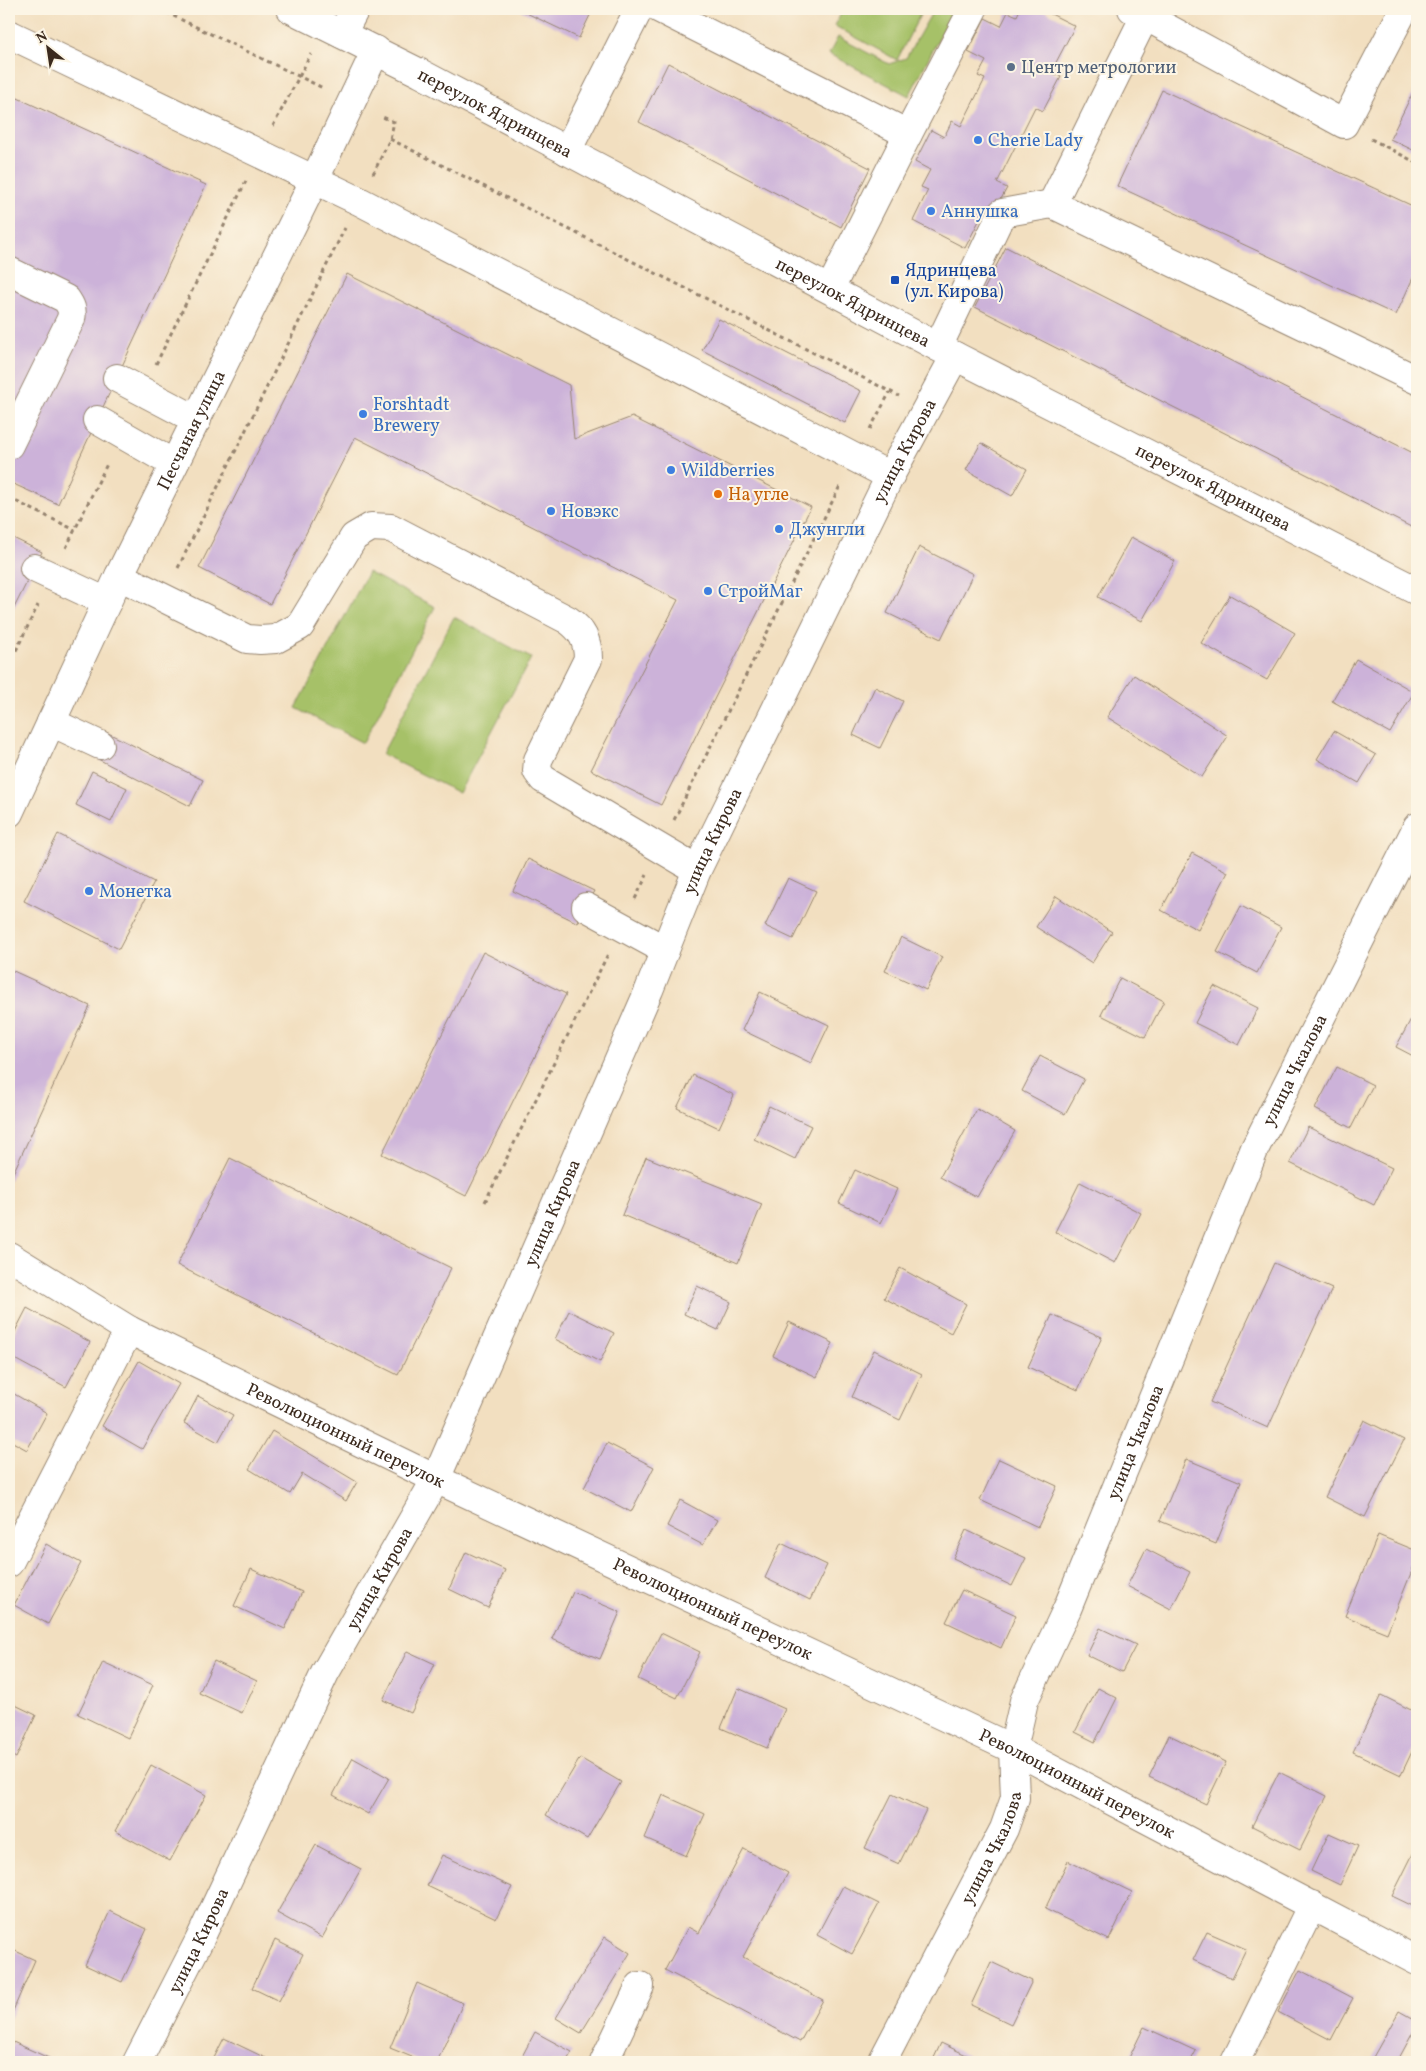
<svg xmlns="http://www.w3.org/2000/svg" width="1426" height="2071" font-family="Vollkorn,serif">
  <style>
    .green { fill: #a6c168; stroke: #707643 }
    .building { fill: #ccb2d9 }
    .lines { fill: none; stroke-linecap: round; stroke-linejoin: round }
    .minor-casing { stroke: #96846f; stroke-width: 30 }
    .path { stroke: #96846f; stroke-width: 3; stroke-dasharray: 4 4; stroke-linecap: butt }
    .minor { stroke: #fff; stroke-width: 28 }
    .service-dot { fill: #5c6f8a; stroke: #fcf5e5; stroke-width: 2 }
    .shop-dot { fill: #3f7fe0; stroke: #fcf5e5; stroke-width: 2 }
    .transit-dot { fill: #1a4fb4; stroke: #fcf5e5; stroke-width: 2 }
    .food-dot { fill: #e8710a; stroke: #fcf5e5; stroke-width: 2 }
    .labels { text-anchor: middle; stroke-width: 4; stroke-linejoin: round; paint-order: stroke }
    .service-label { font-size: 18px; fill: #4e5e75; stroke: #fcf5e5; text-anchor: start }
    .street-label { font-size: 18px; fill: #3b2a1e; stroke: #fcf5e5 }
    .shop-label { font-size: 18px; fill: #366cbe; stroke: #fcf5e5; text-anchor: start }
    .transit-label { font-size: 18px; fill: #164399; stroke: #fcf5e5; text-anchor: start }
    .food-label { font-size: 18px; fill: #c56008; stroke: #fcf5e5; text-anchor: start }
  </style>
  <rect width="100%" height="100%" fill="#fcf5e5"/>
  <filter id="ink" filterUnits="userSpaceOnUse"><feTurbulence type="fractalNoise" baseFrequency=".02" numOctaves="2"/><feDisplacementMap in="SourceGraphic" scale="10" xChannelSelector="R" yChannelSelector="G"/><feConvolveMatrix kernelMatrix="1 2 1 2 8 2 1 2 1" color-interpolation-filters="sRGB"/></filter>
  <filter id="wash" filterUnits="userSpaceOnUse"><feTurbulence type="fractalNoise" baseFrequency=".0096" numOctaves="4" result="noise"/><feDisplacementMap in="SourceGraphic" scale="20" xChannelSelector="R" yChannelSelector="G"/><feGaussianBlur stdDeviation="1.12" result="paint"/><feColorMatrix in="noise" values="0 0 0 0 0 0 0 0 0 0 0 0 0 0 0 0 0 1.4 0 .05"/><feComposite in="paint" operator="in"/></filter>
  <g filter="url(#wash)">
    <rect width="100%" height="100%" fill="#f2dfc0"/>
    <path class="green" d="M843,9H923L897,60L835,26Z
      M934,9H954L909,96L829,54L838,37L889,64L906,58Z
      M368,572L435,607L363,743L296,708Z
      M454,617L531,658L459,793L382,754Z"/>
    <g id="blocks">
      <path class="building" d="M518,9H593L579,38Z
        M1020,9H1041L1075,26L1051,72L1061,77L1043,111L1035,107L997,183L1007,188L989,221L981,217L965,248L913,221L928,190L921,187L930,170L915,162L931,130L944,137L952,121L961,126L985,79L978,76L986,61L968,52L985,18L1001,26L1008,12L1017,16Z
        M668,63L870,168L841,227L639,122Z
        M1417,84V152L1390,139Z
        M1162,90L1417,208V269L1396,315L1117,186Z
        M9,94L206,185L58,504L9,482Z
        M1006,247L1417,455V530L975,307Z
        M347,274L569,385L574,439L632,417L811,507L661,805L591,770L678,600L355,437L270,604L199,568Z
        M719,319L861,391L845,423L702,350Z
        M981,443L1027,469L1012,496L966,470Z
        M9,536L42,552L9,618Z
        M1131,537L1175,561L1142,621L1098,597Z
        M919,547L973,574L941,639L887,613Z
        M1230,595L1295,633L1267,680L1201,643Z
        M1356,659L1414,692L1390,733L1332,701Z
        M1134,675L1228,736L1202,777L1107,717Z
        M875,687L903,701L880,748L853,735Z
        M1334,731L1376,755L1359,783L1317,759Z
        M106,732L203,780L190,806L94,757Z
        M92,771L127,788L111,822L76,805Z
        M58,834L154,882L119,949L24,901Z
        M1192,853L1228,872L1198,930L1161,910Z
        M528,859L594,891L578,923L513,891Z
        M788,878L816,891L793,939L765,926Z
        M1056,896L1112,932L1092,963L1036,927Z
        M1241,906L1281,927L1257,973L1217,952Z
        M901,937L942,957L926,990L885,971Z
        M483,952L566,994L466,1196L382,1154Z
        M9,969L90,1006L9,1182Z
        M1120,978L1164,1001L1145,1037L1101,1015Z
        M1214,986L1258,1008L1239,1045L1195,1023Z
        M760,992L829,1025L811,1063L742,1030Z
        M1417,1008V1058L1396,1047Z
        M1040,1056L1084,1079L1065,1114L1022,1091Z
        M1337,1067L1373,1085L1351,1128L1315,1109Z
        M693,1075L734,1095L719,1128L677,1108Z
        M769,1106L811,1126L795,1159L754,1139Z
        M977,1109L1015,1131L977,1197L940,1177Z
        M1308,1127L1392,1168L1374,1205L1290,1163Z
        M646,1157L762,1204L738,1263L622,1215Z
        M230,1158L451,1268L398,1375L177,1265Z
        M855,1170L897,1189L881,1223L839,1203Z
        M1080,1182L1141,1213L1115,1263L1055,1232Z
        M1274,1263L1332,1289L1268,1428L1210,1402Z
        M900,1268L966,1304L951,1333L884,1298Z
        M697,1286L731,1302L718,1330L684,1314Z
        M27,1308L90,1342L66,1387L9,1356V1343Z
        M569,1311L614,1333L600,1362L555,1339Z
        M1052,1315L1102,1337L1078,1390L1028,1367Z
        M789,1322L833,1343L817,1377L773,1356Z
        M874,1350L922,1374L900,1420L852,1397Z
        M139,1361L179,1384L142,1449L102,1426Z
        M9,1391L47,1413L27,1450L9,1440Z
        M198,1396L233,1415L218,1442L184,1423Z
        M1364,1420L1404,1440L1365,1517L1325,1497Z
        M272,1431L357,1482L346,1501L302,1474L290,1494L249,1469Z
        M607,1443L654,1467L631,1512L584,1488Z
        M999,1459L1057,1486L1038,1527L980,1500Z
        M1186,1459L1241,1482L1216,1544L1160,1521Z
        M680,1500L717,1520L703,1545L667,1526Z
        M966,1530L1026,1558L1012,1586L953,1558Z
        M1378,1535L1417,1551V1558L1387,1633L1345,1616Z
        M781,1543L827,1565L810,1600L765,1578Z
        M46,1544L81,1563L48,1624L14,1605Z
        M1146,1549L1190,1572L1171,1609L1127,1586Z
        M466,1552L505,1570L488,1608L449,1589Z
        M251,1569L302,1592L285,1629L234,1606Z
        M962,1590L1016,1615L1001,1648L946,1622Z
        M573,1592L620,1612L600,1659L552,1639Z
        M1100,1628L1136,1645L1122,1672L1087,1655Z
        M661,1633L700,1652L677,1698L638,1679Z
        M407,1651L435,1664L411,1713L383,1700Z
        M214,1661L257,1681L242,1713L199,1693Z
        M103,1662L153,1685L128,1738L78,1714Z
        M738,1688L785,1709L767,1748L721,1728Z
        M1098,1688L1117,1698L1095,1742L1075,1732Z
        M1381,1695L1417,1713V1741L1401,1775L1353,1752Z
        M9,1702L36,1715L16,1758L9,1754Z
        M1169,1735L1226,1762L1206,1804L1149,1777Z
        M353,1758L389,1778L368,1814L333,1795Z
        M580,1758L621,1782L587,1839L546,1815Z
        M151,1765L206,1795L170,1861L115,1831Z
        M1279,1772L1327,1796L1300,1850L1252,1826Z
        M892,1794L926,1810L899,1864L865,1848Z
        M663,1795L705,1814L686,1856L645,1838Z
        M1329,1833L1358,1846L1340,1885L1311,1871Z
        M316,1845L361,1869L322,1938L277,1913Z
        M1417,1846V1908L1392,1896Z
        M744,1849L788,1873L743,1957L823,2000L800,2042L665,1970L688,1927L699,1933Z
        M442,1855L512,1887L496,1919L427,1886Z
        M1068,1861L1132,1892L1109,1940L1045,1909Z
        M843,1886L879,1904L852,1954L817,1935Z
        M110,1911L147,1929L122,1982L85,1965Z
        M1207,1932L1246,1949L1232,1978L1193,1960Z
        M605,1937L630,1953L581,2033L556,2018Z
        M275,1940L303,1954L279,2001L252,1988Z
        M9,1948L35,1960L9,2020Z
        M991,1962L1032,1981L1011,2024L971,2005Z
        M1300,1970L1353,1998L1331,2040L1278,2012Z
        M417,1983L463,2003L437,2062H424L390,2048Z
        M1399,2011L1417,2021V2025L1397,2062H1379L1372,2059Z
        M1144,2027L1196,2051L1190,2062H1127Z
        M535,2032L572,2052L566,2062H519Z
        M224,2038L274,2062H212Z
        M13,2042L51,2059L49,2062H9V2051Z
        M941,2043L981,2062H932Z"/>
    </g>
  </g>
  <g filter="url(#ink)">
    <use href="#blocks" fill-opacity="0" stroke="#96846f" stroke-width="1"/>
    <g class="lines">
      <g class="minor-casing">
        <g id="minor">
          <path id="s1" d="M291,9L420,73L955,356L1417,591"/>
          <path d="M660,9L908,134L973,9"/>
          <path d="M1132,9L1344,124L1404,9"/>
          <path d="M9,34L359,201L890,476"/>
          <path d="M342,34L355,9"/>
          <path d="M567,151L639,9"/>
          <path d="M1052,204L1145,16"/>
          <path d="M9,271L66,299C71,306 73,310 71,319L9,445"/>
          <path d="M830,289L908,134"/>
          <path d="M938,347L1002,213L1052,204L1417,380"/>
          <path d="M117,378L197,420"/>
          <path d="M97,420L174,464"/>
          <path d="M34,568L107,602"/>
          <path d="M119,576L247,639L260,640L276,639L300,626L354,537L371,527L391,528L568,620C582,630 588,641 588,659L538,760L537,771L543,779L697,870"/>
          <path d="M51,722L100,745"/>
          <path id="s2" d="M9,813L119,576L314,181L376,50"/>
          <path d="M586,907L665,950"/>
          <path id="s3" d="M9,1256L129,1330L436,1479L1013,1749L1417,1961"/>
          <path d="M9,1563L129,1330"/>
          <path id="s4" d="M137,2062L199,1941L325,1673L436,1479L649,990L697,870L890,476L955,356"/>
          <path d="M604,2062L640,1986"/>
          <path id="s5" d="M882,2062L1004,1829L1015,1798L1013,1749L1024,1701L1067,1609L1255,1148L1417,827"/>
          <path d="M1235,2062L1312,1905"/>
        </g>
      </g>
      <path class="path" d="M159,9L323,88
        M273,126L311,54
        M390,139L899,396
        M1371,139L1417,163
        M373,174L390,139L394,122L380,116
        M156,364L246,181
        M870,429L890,392
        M9,498L75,530
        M66,548L108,462
        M178,568L345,228
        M9,665L38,605
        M674,820L840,486
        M635,899L647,875
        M485,1202L608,954"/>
      <use href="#minor" class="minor"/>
    </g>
  </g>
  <circle class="service-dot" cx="1011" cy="67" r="5"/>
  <g class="shop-dot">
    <circle cx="978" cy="140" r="5"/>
    <circle cx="931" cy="211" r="5"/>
    <circle cx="363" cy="414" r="5"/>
    <circle cx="671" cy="470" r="5"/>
    <circle cx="551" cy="511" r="5"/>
    <circle cx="779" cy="529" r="5"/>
    <circle cx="708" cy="591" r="5"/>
    <circle cx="89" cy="891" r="5"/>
  </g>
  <rect class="transit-dot" x="890" y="275" width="10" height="10" rx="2.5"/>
  <circle class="food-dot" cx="718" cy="494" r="5"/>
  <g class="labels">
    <g class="service-label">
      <text x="1021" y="73">Центр метрологии</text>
    </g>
    <g class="street-label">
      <text dy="6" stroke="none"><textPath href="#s1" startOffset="229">переулок Ядринцева</textPath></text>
      <text dy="6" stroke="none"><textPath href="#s1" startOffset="634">переулок Ядринцева</textPath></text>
      <text dy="6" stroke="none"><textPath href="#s2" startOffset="424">Песчаная улица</textPath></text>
      <text dy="6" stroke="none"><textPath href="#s4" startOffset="1786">улица Кирова</textPath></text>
      <text dy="6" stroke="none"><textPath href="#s1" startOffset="1039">переулок Ядринцева</textPath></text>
      <text dy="6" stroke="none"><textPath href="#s4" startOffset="1351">улица Кирова</textPath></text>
      <text dy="6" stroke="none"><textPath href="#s5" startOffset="1081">улица Чкалова</textPath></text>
      <text dy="6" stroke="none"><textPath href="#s4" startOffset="946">улица Кирова</textPath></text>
      <text dy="6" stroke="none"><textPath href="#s3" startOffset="382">Революционный переулок</textPath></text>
      <text dy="6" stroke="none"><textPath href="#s5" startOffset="676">улица Чкалова</textPath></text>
      <text dy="6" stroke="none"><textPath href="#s4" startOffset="541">улица Кирова</textPath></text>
      <text dy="6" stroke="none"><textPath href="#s3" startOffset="788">Революционный переулок</textPath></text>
      <text dy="6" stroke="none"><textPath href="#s3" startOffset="1192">Революционный переулок</textPath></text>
      <text dy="6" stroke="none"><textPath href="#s5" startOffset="241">улица Чкалова</textPath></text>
      <text dy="6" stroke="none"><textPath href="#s4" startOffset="136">улица Кирова</textPath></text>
    </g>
    <g class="shop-label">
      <text x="988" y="146">Cherie Lady</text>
      <text x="941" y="217">Аннушка</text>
      <text x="373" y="410">Forshtadt<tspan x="373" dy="21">Brewery</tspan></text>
      <text x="681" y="476">Wildberries</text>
      <text x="561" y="517">Новэкс</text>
      <text x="789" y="535">Джунгли</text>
      <text x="718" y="597">СтройМаг</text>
      <text x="99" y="897">Монетка</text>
    </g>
    <g class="transit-label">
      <text x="905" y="276">Ядринцева<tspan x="905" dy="21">(ул. Кирова)</tspan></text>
    </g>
    <g class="food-label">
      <text x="728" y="500">На угле</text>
    </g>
  </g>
  <rect width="1426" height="2071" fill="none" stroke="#fcf5e5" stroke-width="30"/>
  <g transform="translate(48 48) rotate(330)" stroke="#fcf5e5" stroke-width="4" paint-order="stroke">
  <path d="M0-4L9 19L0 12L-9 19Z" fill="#3b2a1e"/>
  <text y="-8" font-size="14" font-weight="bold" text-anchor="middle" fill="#3b2a1e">N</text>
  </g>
</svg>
